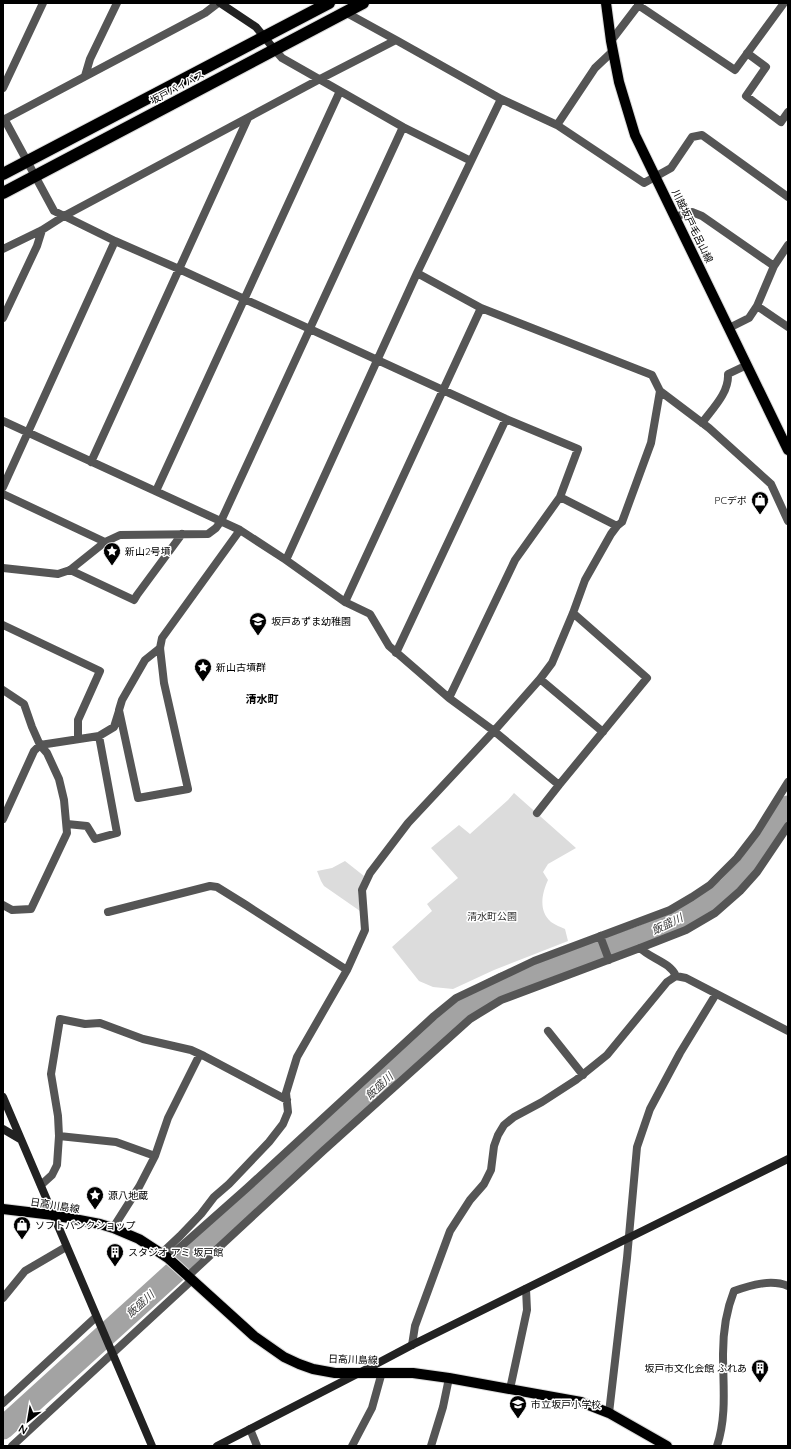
<svg xmlns="http://www.w3.org/2000/svg" width="791" height="1449" font-family="Quicksand,'Noto Sans JP',sans-serif">
  <style>
    .green { fill: #dcdcdc }
    .lines { fill: none; stroke-linecap: round; stroke-linejoin: round }
    .river { stroke: #a3a3a3; stroke-width: 23 }
    .primary-casing { stroke: #dbdbdb; stroke-width: 12 }
    .highway-casing { stroke: #dbdbdb; stroke-width: 14 }
    .street { stroke: #555; stroke-width: 8 }
    .secondary { stroke: #222; stroke-width: 8 }
    .primary { stroke: #000; stroke-width: 10 }
    .highway { stroke: #000; stroke-width: 12 }
    .labels { text-anchor: middle; stroke-width: 3; stroke-linejoin: round; paint-order: stroke }
    .street-label { font-size: 10px; fill: #000; stroke: #fff }
    .poi-label { font-size: 10px; fill: #000; stroke: #fff; text-anchor: start }
    .park-label { font-size: 10px; fill: #333; stroke: #fff }
    .neighbourhood-label { font-size: 11px; font-weight: bold; fill: #000; stroke: #fff }
    .water-label { font-size: 11px; font-style: italic; fill: #444; stroke: #fff }
  </style>
  <rect width="100%" height="100%" fill="#fff"/>
  <path class="green" d="M514,793L576,848L548,864L543,872L548,880C542,893 538,911 551,922C555,925 561,927 565,929L568,941L494,970L453,989L433,987L419,981L392,947L432,911L427,904L458,878L431,848L459,825L470,834L508,800Z
    M345,861L364,876L358,891L360,911L324,886L321,881L317,871L332,868Z"/>
  <g class="lines">
    <path class="river" d="M3,1428L383,1083L454,1015L475,999L503,984L639,938L665,927L711,902L729,888L751,865L788,807"/>
    <g class="primary-casing">
      <path id="primary" d="M606,3L611,41L619,82L635,135L788,450
        M3,1209L53,1215L100,1224L113,1228L139,1239L168,1258L254,1336L284,1357L299,1364L313,1369L335,1373H413L449,1378L581,1402L609,1413L667,1446"/>
    </g>
    <g class="highway-casing">
      <path id="highway" d="M3,174L329,3
        M3,193L363,3"/>
    </g>
    <path class="street" d="M638,5L735,70L784,3
      M345,12L396,40
      M611,41L640,3
      M274,49L282,58L340,91L403,127L471,161
      M747,53L766,67L746,96L781,122L788,112
      M85,76L90,59L117,3
      M3,88L43,3
      M3,120L205,13L218,3
      M3,121L7,124L54,211L115,241L179,269L506,419L578,449L560,497L515,560L449,698
      M557,125L595,68L613,51
      M674,217L692,212L702,216L774,266
      M3,249L42,230L64,216L320,79L396,40L501,99L557,125L644,183L671,168L692,137L702,135L788,197
      M757,306L788,327
      M3,318L37,246L42,230
      M729,328L749,318L757,306L774,266L788,245
      M660,391L709,428L771,484L788,521
      M3,421L240,530L286,560L345,602L370,614L389,646L449,698L494,731L559,785L647,678L573,613
      M702,423C713,408 729,393 728,374L747,365
      M91,462L248,118
      M3,487L115,241
      M156,491L340,91
      M3,494L105,542
      M560,497L617,526
      M286,560L417,273L501,99
      M3,568L58,574L70,570L105,542L120,535L208,534L216,528L221,521L403,127
      M70,570L134,600L137,595L182,534
      M345,602L481,308
      M3,625L100,671L78,720V738
      M160,648L145,660L122,700L119,710L138,798L188,789L164,683L160,648L162,638L240,530
      M396,653L506,419
      M540,679L603,732
      M3,690L24,704L32,727L40,745L47,753L59,779L64,800L67,833L31,909L12,910L3,905
      M537,813L559,785
      M3,819L34,751L40,745L99,736L114,727L119,711
      M67,824L87,826L95,839L117,833L99,736
      M108,912L210,886L217,887L246,905L347,970
      M600,936L609,960
      M640,948C651,959 670,962 676,976
      M548,1031L583,1075
      M59,1136L116,1142L155,1156L139,1187L113,1228
      M155,1156L168,1118L200,1054
      M41,1185L52,1175L57,1165L59,1136L58,1116L51,1074L60,1019L85,1024L100,1023L143,1039L191,1050L204,1056L287,1100
      M162,1253L180,1236L201,1214L214,1197L229,1184L269,1142L283,1124L288,1112L286,1093L297,1057L347,970L365,930L362,890L370,873L408,823L494,731L540,679L552,663L573,613L585,580L611,534L617,526L622,522L651,443L660,391L652,375L481,308L417,273
      M168,1258L247,1188L434,1016L456,998L534,961L670,910L692,897L710,885L737,858L757,832L788,782
      M188,1276L323,1151L470,1019L501,1000L640,948L686,930L715,913L740,891L757,872L788,826
      M3,1298L25,1271L66,1247
      M412,1345L415,1326L450,1231L470,1200L484,1184L491,1170L494,1146L498,1135L504,1125L514,1117L542,1102L576,1080L607,1055L667,982L676,976L686,978L788,1031
      M510,1389L527,1310L526,1289
      M3,1403L96,1317
      M609,1413L627,1258L637,1147L650,1109L680,1053L716,994
      M250,1429L257,1446
      M12,1446L192,1280
      M352,1446L372,1408L382,1372
      M431,1446L443,1407L449,1378
      M717,1446C727,1416 723,1385 723,1354C723,1332 726,1311 734,1291C751,1285 771,1279 788,1286"/>
    <path class="secondary" d="M220,3L256,27L274,49
      M3,1097L152,1446
      M3,1129L20,1139
      M217,1446L361,1372L412,1345L788,1159"/>
    <use href="#primary" class="primary"/>
    <use href="#highway" class="highway"/>
  </g>
  <defs>
    <g id="shop-pin" transform="scale(0.9)"><path d="M0 17L-7.5 6A9.5 9.5 0 1 1 7.5 6Z" fill="#000" stroke="#fff"/><path d="M-5-2.5h2.3a2.7 3.5 0 0 1 5.4 0H5L5.5 6h-11ZM-1.5-2.5h3a1.5 2.3 0 0 0-3 0Z" fill="#fff"/></g>
    <g id="sight-pin" transform="scale(0.9)"><path d="M0 17L-7.5 6A9.5 9.5 0 1 1 7.5 6Z" fill="#000" stroke="#fff"/><path d="M0-6L1.8-2.2L6-1.7L2.9 1.2L3.7 5.4L0 3.3L-3.7 5.4L-2.9 1.2L-6-1.7L-1.8-2.2Z" fill="#fff"/></g>
    <g id="school-pin" transform="scale(0.9)"><path d="M0 17L-7.5 6A9.5 9.5 0 1 1 7.5 6Z" fill="#000" stroke="#fff"/><path d="M0-5L7-2L0 1L-7-2ZM-4 1L0 2.5L4 1V4Q0 6-4 4Z" fill="#fff"/></g>
    <g id="building-pin" transform="scale(0.9)"><path d="M0 17L-7.5 6A9.5 9.5 0 1 1 7.5 6Z" fill="#000" stroke="#fff"/><path d="M-4-6H4V6H1V3H-1V6H-4ZM-2.5-4.3h1.7v1.8h-1.7ZM.8-4.3h1.7v1.8H.8ZM-2.5-1h1.7V.8h-1.7ZM.8-1h1.7V.8H.8Z" fill="#fff"/></g>
  </defs>
  <g fill-rule="evenodd">
    <use href="#shop-pin" x="760" y="500"/>
    <use href="#sight-pin" x="112" y="551"/>
    <use href="#school-pin" x="258" y="621"/>
    <use href="#sight-pin" x="203" y="667"/>
    <use href="#sight-pin" x="95" y="1195"/>
    <use href="#shop-pin" x="22" y="1225"/>
    <use href="#building-pin" x="115" y="1252"/>
    <use href="#building-pin" x="760" y="1368"/>
    <use href="#school-pin" x="518" y="1404"/>
  </g>
  <g class="labels">
    <g class="street-label">
      <text transform="translate(177 87) rotate(-28)" y="4">坂戸バイパス</text>
      <text transform="translate(693 226) rotate(64)" y="4">川越坂戸毛呂山線</text>
      <text transform="translate(55 1205) rotate(9)" y="4">日高川島線</text>
      <text transform="translate(353 1359) rotate(2)" y="4">日高川島線</text>
    </g>
    <g class="poi-label">
      <text x="747" y="504" text-anchor="end">PCデポ</text>
      <text x="125" y="555">新山2号墳</text>
      <text x="271" y="625">坂戸あずま幼稚園</text>
      <text x="216" y="671">新山古墳群</text>
      <text x="108" y="1199">源八地蔵</text>
      <text x="35" y="1229">ソフトバンクショップ</text>
      <text x="128" y="1256">スタジオ アミ 坂戸館</text>
      <text x="747" y="1372" text-anchor="end">坂戸市文化会館 ふれあ</text>
      <text x="531" y="1408">市立坂戸小学校</text>
    </g>
    <g class="park-label">
      <text x="492" y="920">清水町公園</text>
    </g>
    <g class="neighbourhood-label">
      <text x="262" y="703">清水町</text>
    </g>
    <g class="water-label">
      <text transform="translate(667 924) rotate(-26)" y="4">飯盛川</text>
      <text transform="translate(379 1086) rotate(-43)" y="4">飯盛川</text>
      <text transform="translate(140 1304) rotate(-42)" y="4">飯盛川</text>
    </g>
  </g>
  <rect width="791" height="1449" fill="none" stroke="#000000" stroke-width="8"/>
  <g transform="translate(28 1421) rotate(211)" stroke="#ffffff" stroke-width="3" paint-order="stroke">
  <path d="M0-3L7 15L0 10L-7 15Z" fill="#000000"/>
  <text y="-6" font-size="11" font-weight="bold" text-anchor="middle" fill="#000000">N</text>
  </g>
</svg>
